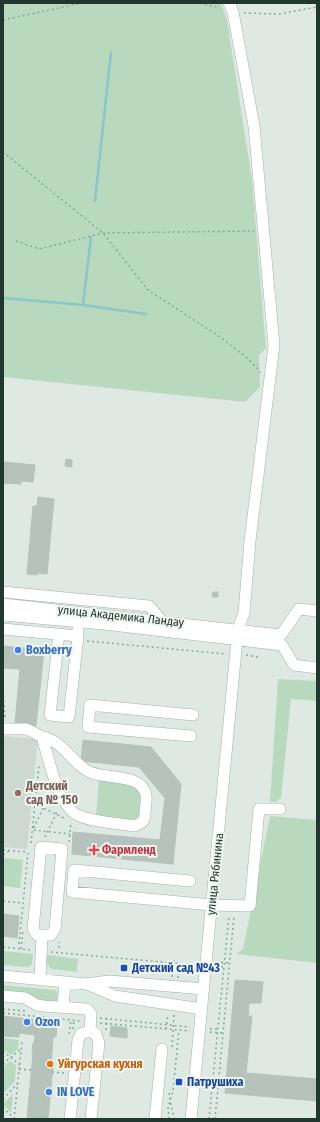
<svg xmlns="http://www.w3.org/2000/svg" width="320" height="1122" font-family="'Fira Sans Condensed',sans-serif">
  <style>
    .built { fill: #cdd8d2 }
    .green { fill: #b9d9bf }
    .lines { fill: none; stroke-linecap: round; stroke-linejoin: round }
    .stream { stroke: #8bc6ca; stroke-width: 2.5 }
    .building { fill: #b5c3bc; stroke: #b2c2ba }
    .minor-casing { stroke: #a2b0aa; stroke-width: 12 }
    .path { stroke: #82aa9a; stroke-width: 1.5; stroke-dasharray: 2 3; stroke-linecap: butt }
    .minor { stroke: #fff; stroke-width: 11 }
    .shop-dot { fill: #3f7fe0; stroke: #eff6f2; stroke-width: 1.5 }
    .education-dot { fill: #8d6e63; stroke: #eff6f2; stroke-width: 1.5 }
    .health-dot { fill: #e0444e; stroke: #eff6f2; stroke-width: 1.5 }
    .transit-dot { fill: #1a4fb4; stroke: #eff6f2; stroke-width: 1.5 }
    .food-dot { fill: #e8710a; stroke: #eff6f2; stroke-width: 1.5 }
    .labels { text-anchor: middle; stroke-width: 4; stroke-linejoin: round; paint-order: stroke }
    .street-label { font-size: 12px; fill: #213730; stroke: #eff6f2 }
    .shop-label { font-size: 12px; font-weight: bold; fill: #366cbe; stroke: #eff6f2; text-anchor: start }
    .education-label { font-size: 12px; font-weight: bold; fill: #785e54; stroke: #eff6f2; text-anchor: start }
    .health-label { font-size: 12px; font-weight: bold; fill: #be3a42; stroke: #eff6f2; text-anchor: start }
    .transit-label { font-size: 12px; font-weight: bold; fill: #164399; stroke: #eff6f2; text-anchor: start }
    .food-label { font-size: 12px; font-weight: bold; fill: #c56008; stroke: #eff6f2; text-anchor: start }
  </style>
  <rect width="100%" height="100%" fill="#dfe9e4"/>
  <path class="built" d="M3,736L38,739L27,849L3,847Z"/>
  <path class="green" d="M3,3H221L227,20L252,180L266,348L259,355L260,387L245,402L3,377Z
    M278,679L317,681V701L291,699L281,798L275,802H270Z
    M99,779L135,786L141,793L139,817L133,820L96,815Z
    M270,816L317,820V963L236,954L243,949Z
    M4,858L23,860L20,888L3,886Z
    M3,951L33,954L32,963L29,967L3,965Z
    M47,955L78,959L77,972L51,969L47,964Z
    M3,985L55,990L58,993L57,1000L52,1003L3,993Z
    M3,1038L19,1040L18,1049L11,1055L3,1049Z
    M10,1061L16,1065L15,1081L3,1094V1067Z
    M13,1094L11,1113L3,1104Z"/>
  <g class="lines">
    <path class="stream" d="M95,201L111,52
      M3,298L83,305L146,314
      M83,305L91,237"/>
  </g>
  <path class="building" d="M66,459L72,460V467L65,466Z
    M3,462L35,465L33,482L21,481V484L3,483Z
    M38,497L54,499L47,574L37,573V575L27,574L33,506H37Z
    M213,592H218V597H212Z
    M3,646L44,650L36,726L15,723L20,669L3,668Z
    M83,740L151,747L181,784L173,864L72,854L73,832L160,840L165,798L139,767L81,761Z
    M3,914L19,916L17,938L3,936Z
    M235,980L263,982L261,1003H249L248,1016H252L246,1073L317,1079V1101L225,1093Z
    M3,1016L37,1020L35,1035L19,1033V1037L3,1036Z
    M37,1020L57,1022L56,1037H53L51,1065L53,1066L48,1119H27L33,1053H32L33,1043H34Z
    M111,1026L127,1028V1038L110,1036Z"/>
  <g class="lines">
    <g class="minor-casing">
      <path id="minor" d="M3,592L149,606L162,621
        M3,604L281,635L299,609L317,611
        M3,615L104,624L282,645L294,665L317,668
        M3,629L78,636V630
        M59,634L50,715L69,717L78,636
        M3,729H27L42,737
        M191,736L88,727L90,705L193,715
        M42,737C61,740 71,760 86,770C102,781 141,771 146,795C147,800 145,808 145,814C145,821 141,824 134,826C118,823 87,822 74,813C56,799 49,758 42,737Z
        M41,847L62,849L55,929L51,935H37L33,929Z
        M190,881L74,870L72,892L212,905L250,906L259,809H280
        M3,976L86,984L109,981L204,989
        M40,979L42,936
        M87,984L115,996L202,1009
        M3,996L25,998L37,1005L43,1006L87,1009L91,1014L90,1031
        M63,1007L65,982
        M70,1119L78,1040L81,1034L90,1031L96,1034L99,1043L91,1119
        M155,1119L162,1049
        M191,1119L238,629L244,613L250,541L274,345L254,126L233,12L229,3"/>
    </g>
    <path class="path" d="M200,3L220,8
      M244,13L279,14L317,7
      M3,20L82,3
      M3,152L103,233L148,290L220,337L246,357L259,370L260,373
      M16,241L39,249L103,233L254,231
      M87,641L226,654
      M246,655L258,657
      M3,690L5,719
      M35,804L64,818
      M43,808L33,830L70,834
      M45,837L58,810
      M69,842L71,822
      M31,843L39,765
      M3,850L27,852
      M3,855L9,851
      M3,901L23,903
      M19,944L28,853
      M3,947L31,950
      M59,948V942
      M21,949L23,930
      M51,952L196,965
      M216,962L229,963
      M216,966L224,967
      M172,977L174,959
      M178,978L179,964
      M3,1009L27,1011
      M3,1013L81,1021
      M100,1018L190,1027
      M100,1023L190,1031
      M73,1029L74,1019
      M166,1029L168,1015
      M210,1029H218
      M106,1030L107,1019
      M210,1032L223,1033
      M69,1034L71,1020
      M172,1047L174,1015
      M3,1051L20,1065
      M3,1064L21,1049
      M19,1069L32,1070
      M52,1072L64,1073
      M169,1093L174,1119
      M3,1099L18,1083
      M3,1107L14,1119
      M14,1119L22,1042
      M169,1119L168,1107L173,1091L179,1030
      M209,1119L229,916
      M215,1119L234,916"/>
    <use href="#minor" class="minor"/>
  </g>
  <g class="shop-dot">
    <circle cx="18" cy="650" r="4"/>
    <circle cx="27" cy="1022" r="4"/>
    <circle cx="49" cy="1092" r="4"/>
  </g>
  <circle class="education-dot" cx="18" cy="793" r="4"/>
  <path class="health-dot" d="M92 844h4v4h4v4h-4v4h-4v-4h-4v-4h4z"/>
  <g class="transit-dot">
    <rect x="120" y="964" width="8" height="8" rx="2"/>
    <rect x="175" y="1078" width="8" height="8" rx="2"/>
  </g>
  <circle class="food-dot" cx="50" cy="1064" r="4"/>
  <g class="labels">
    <g class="street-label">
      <text transform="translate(121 616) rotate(6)" y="4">улица Академика Ландау</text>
      <text transform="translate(215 874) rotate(-84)" y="4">улица Рябинина</text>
    </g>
    <g class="shop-label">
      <text x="26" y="654">Boxberry</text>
      <text x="35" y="1026">Ozon</text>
      <text x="57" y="1096">IN LOVE</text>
    </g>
    <g class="education-label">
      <text x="26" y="790">Детский<tspan x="26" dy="14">сад № 150</tspan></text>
    </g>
    <g class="health-label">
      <text x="102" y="854">Фармленд</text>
    </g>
    <g class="transit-label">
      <text x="132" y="972">Детский сад №43</text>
      <text x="187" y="1086">Патрушиха</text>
    </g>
    <g class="food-label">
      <text x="58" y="1068">Уйгурская кухня</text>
    </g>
  </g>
  <rect width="320" height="1122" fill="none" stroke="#213730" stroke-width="8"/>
</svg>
